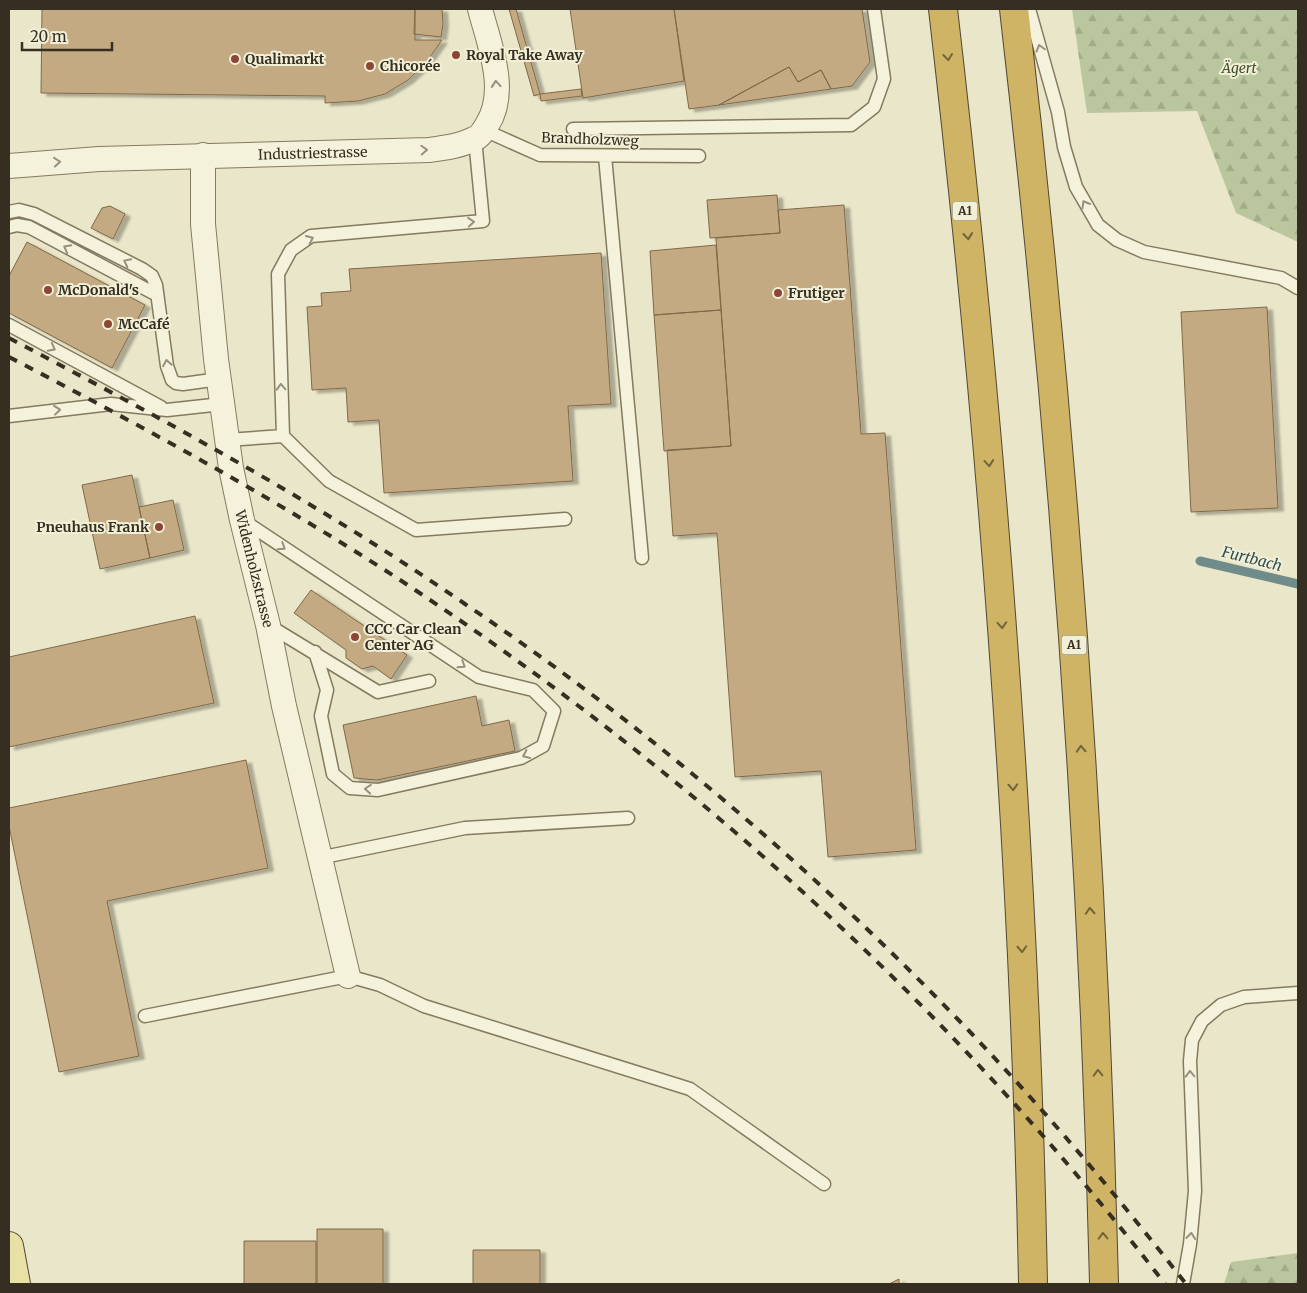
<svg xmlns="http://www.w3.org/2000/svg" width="1307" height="1293" font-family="Merriweather,serif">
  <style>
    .forest { fill: url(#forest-firs) }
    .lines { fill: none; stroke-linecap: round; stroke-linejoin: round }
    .stream { stroke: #708c8a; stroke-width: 9 }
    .building { fill: #c3aa83; stroke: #806948; filter: url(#shadow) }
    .lane-casing { stroke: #847a60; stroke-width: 15 }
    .street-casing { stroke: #847a60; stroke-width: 26 }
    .primary-casing { stroke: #524833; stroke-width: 30 }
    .highway-casing { stroke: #524833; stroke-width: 30 }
    .lane { stroke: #f5f2db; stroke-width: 12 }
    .street { stroke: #f5f2db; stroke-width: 24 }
    .primary { stroke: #e8e0a5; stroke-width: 28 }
    .highway { stroke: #ceb464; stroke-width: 28 }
    .rail { stroke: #362f21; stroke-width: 4; stroke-dasharray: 9 9; stroke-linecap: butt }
    .oneway { stroke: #96907e }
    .oneway2 { stroke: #73643c }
    .poi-dot { fill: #8c4636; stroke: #f2efd7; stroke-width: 2 }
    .labels { text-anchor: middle; stroke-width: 4; stroke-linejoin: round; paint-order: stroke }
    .shield { fill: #f2efd7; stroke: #6e6958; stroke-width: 1 }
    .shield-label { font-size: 12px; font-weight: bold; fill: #362f21 }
    .poi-label { font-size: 14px; font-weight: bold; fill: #362f21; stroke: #f2efd7; text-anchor: start }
    .park-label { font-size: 14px; font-style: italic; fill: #3f502a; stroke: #f2efd7 }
    .street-label { font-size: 14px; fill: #362f21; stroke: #f2efd7 }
    .water-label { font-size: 15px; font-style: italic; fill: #325054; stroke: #f2efd7 }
  </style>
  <defs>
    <pattern id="forest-firs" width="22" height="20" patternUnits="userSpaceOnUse" patternTransform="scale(1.25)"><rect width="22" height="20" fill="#bac79e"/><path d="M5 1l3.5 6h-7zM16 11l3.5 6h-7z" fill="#a0ab88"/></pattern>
    <filter id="shadow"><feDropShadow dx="5.5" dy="3" stdDeviation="1" flood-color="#0004"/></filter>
  </defs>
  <rect width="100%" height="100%" fill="#eae6c9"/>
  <path class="forest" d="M1072,9H1298V242L1236,213L1197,111L1087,113Z
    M1298,1253V1284H1224L1231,1262Z"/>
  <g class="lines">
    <path class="stream" d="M1200,561L1298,584"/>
  </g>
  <path class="building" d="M42,9H415V40H442L425,64L408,80L385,94L358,101L325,103V96L41,93Z
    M415,9H442L443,24L441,37L414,34Z
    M509,9H516L540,94L534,96Z
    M570,9H674L684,81L583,98Z
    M674,9H862L870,62L852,86L831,89L821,70L798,82L789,67L719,105L689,109Z
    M789,67L798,82L821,70L831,89L719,105Z
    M581,89L582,96L541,101L540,94Z
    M777,195L780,233L710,238L707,200Z
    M844,205L861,434L885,433L916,850L828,857L821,771L735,777L717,533L673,536L667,450L731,446L716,238L780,233L778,210Z
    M110,206L125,214L113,239L91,228L102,208Z
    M27,242L145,305L112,368L9,313V276Z
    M716,245L721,310L654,315L650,251Z
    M601,253L611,404L568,406L573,481L384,493L379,420L348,422L346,388L312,390L307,307L322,306L321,293L351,291L349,269Z
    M1267,307L1278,508L1191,512L1181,312Z
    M721,310L731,446L664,451L654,315Z
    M132,475L150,558L100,569L82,485Z
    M173,500L184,550L150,558L139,507Z
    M311,590L407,655L391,679L373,666L362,669L346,658V650L294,613Z
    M195,616L214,703L9,747V657Z
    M476,696L482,726L509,720L515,751L377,780L354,778L343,725Z
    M246,760L268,868L107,901L139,1056L59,1072L9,826V808Z
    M317,1229H383V1284H317Z
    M244,1241H316V1284H244Z
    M473,1250H540V1284H473Z
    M899,1279V1284H889Z"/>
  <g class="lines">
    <g class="lane-casing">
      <path id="lane" d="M1029,9L1058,112L1064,147L1076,187L1098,225L1117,240L1144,252L1281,278L1298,288
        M573,129L851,125L874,107L884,79L874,9
        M484,130L540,155L699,156
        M475,139L483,221L311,236L291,250L278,274L283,436L329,481L416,530L565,519
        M605,156L642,558
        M9,212L19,210L34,214L142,269L152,276L156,285L167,366L172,380L176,383L183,384L219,379
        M9,227L17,225L29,227L157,295
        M9,325L161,407
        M9,416L111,404L167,410L222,404
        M227,440L283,436
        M244,521L479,677L533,690L554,711L543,746L521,758L378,790L350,788L333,774L321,716L327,690L315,652
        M268,625L378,692L429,681
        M319,858L465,828L628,818
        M145,1016L348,976L380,985L424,1006L690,1089L824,1184
        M1183,1284L1190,1244L1195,1191L1190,1061L1192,1040L1202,1021L1221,1005L1244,997L1298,993"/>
    </g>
    <g class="street-casing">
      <g id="street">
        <path id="s1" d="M203,155V224L216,359L231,468L242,520L268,625L284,706L348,976"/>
        <path id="s2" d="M9,166L99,159L429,150C444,148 460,146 474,139C480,137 484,130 487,125C509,91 489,44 480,9"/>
      </g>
    </g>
    <g class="primary-casing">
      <path id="primary" d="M9,1246L16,1284"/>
    </g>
    <g class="highway-casing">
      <path id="highway" d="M943,9C992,432 1025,858 1033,1284
        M1014,9C1063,433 1094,857 1104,1284"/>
    </g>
    <use href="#lane" class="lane"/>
    <use href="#street" class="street"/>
    <use href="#primary" class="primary"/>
    <use href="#highway" class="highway"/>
    <path class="rail" d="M9,338C165,420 320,504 465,604C649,728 819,874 972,1034C1048,1114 1119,1198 1186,1284
      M9,357C140,425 270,496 394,576C687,768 951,1006 1165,1284"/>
  </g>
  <defs><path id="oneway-chevron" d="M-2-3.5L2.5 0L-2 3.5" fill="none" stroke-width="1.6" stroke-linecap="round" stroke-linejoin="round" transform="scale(1.25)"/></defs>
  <g class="oneway">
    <use href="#oneway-chevron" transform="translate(1040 48) rotate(-106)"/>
    <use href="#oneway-chevron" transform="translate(496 84) rotate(-95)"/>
    <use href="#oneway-chevron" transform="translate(424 150) rotate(-3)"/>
    <use href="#oneway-chevron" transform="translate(57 162) rotate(-5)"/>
    <use href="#oneway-chevron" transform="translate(1085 204) rotate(-120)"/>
    <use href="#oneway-chevron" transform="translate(471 222) rotate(-5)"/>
    <use href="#oneway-chevron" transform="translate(310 239) rotate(-25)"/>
    <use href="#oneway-chevron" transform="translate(67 248) rotate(-152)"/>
    <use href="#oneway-chevron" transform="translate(127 262) rotate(-154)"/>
    <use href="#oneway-chevron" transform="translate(52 348) rotate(28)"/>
    <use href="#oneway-chevron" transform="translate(167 363) rotate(-100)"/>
    <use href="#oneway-chevron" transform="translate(281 387) rotate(-92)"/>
    <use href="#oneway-chevron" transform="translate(57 410) rotate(-6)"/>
    <use href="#oneway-chevron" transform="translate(282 547) rotate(33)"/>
    <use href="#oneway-chevron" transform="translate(462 665) rotate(33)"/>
    <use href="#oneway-chevron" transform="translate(526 755) rotate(155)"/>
    <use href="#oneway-chevron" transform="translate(368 789) rotate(-175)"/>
    <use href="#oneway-chevron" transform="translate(1190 1074) rotate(-92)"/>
    <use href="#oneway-chevron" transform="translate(1191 1236) rotate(-84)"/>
  </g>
  <g class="oneway2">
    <use href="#oneway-chevron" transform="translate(948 57) rotate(83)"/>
    <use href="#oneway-chevron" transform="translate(968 236) rotate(84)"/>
    <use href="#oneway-chevron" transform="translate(989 463) rotate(85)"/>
    <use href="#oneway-chevron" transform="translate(1002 625) rotate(86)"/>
    <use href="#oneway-chevron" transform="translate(1081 749) rotate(-93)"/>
    <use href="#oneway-chevron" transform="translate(1013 787) rotate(87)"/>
    <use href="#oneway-chevron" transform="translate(1090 911) rotate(-93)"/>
    <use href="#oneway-chevron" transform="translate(1022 949) rotate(87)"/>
    <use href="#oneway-chevron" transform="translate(1098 1073) rotate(-92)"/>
    <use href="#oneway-chevron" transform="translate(1103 1236) rotate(-91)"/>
  </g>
  <g class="poi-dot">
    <circle cx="456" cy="55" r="5"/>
    <circle cx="235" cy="59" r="5"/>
    <circle cx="370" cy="66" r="5"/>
    <circle cx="48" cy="290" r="5"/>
    <circle cx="778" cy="293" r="5"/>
    <circle cx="108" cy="324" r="5"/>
    <circle cx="159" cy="527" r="5"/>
    <circle cx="355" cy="637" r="5"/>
  </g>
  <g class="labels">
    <g class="shield">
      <rect x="952.5" y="201.5" width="25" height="19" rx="4"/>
      <rect x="1061.5" y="635.5" width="25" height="19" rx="4"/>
    </g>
    <g class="shield-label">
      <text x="965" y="215">A1</text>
      <text x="1074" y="649">A1</text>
    </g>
    <g class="poi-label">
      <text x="466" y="60">Royal Take Away</text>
      <text x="245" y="64">Qualimarkt</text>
      <text x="380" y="71">Chicorée</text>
      <text x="58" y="295">McDonald's</text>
      <text x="788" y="298">Frutiger</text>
      <text x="118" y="329">McCafé</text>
      <text x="149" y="532" text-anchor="end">Pneuhaus Frank</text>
      <text x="365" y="634">CCC Car Clean<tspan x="365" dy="16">Center AG</tspan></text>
    </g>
    <g class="park-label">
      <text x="1239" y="73">Ägert</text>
    </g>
    <g class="street-label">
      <text transform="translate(590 139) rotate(2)" y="5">Brandholzweg</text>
      <text dy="5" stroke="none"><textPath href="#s2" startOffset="304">Industriestrasse</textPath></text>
      <text dy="5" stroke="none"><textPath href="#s1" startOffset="418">Widenholzstrasse</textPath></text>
    </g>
    <g class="water-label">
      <text transform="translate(1252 559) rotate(14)" y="5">Furtbach</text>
    </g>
  </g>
  <rect width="1307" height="1293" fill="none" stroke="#362f21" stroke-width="20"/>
  <path d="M22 42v8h90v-8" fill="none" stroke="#362f21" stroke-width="2.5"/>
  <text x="30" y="42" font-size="15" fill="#362f21" stroke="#f2efd7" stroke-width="4" paint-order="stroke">20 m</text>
</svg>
